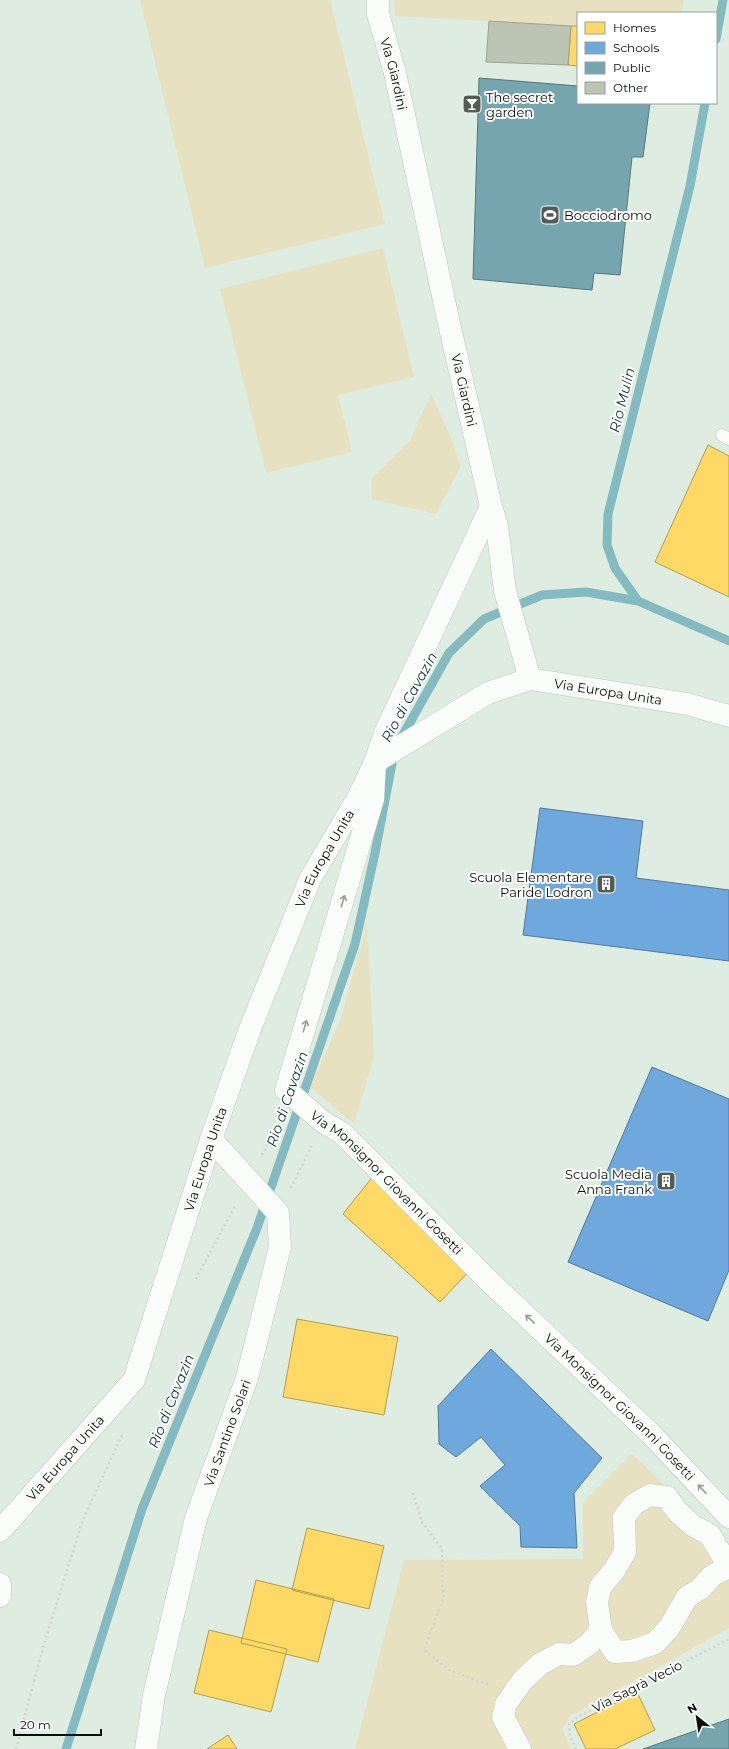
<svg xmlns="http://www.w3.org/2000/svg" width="729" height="1749" font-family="Montserrat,sans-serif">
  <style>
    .green { fill: #e7e1c2 }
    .homes { fill: #ffd966; stroke: #b59c4a }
    .schools { fill: #6fa8dc; stroke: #507a9c }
    .public { fill: #76a5af; stroke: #55787d }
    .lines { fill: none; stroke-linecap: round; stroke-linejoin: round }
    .stream { stroke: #84bbc2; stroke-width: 9 }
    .building { fill: #bcc4b4; stroke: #9ba298 }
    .lane-casing { stroke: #bcc6be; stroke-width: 13 }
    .street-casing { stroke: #bcc6be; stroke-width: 23 }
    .secondary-casing { stroke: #bcc6be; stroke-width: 23 }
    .path { stroke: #d1d5d2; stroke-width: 2.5; stroke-dasharray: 2 3; stroke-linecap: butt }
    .lane { stroke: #fafcfa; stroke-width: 12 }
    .street { stroke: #fafcfa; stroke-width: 22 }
    .secondary { stroke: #fafcfa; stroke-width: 22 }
    .oneway { stroke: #999d99 }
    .labels { text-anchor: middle; stroke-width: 4; stroke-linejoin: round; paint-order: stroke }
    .street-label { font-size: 13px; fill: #070e08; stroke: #fff }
    .poi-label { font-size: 13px; fill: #070e08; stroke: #fff; text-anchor: start }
    .water-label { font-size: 14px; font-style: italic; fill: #0e3239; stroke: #fff }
  </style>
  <rect width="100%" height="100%" fill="#dfece1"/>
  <path class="green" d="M140,0H330L385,224L205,268Z
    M394,0H684L681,13H578V26L395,16Z
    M383,248L414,377L338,395L352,452L266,473L220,289Z
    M431,394L453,442L460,467L436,514L372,499L371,479L410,440Z
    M367,922L374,1057L354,1124L310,1087L341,1019Z
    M632,1454L729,1545V1628L571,1716L562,1729L571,1749H355L404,1560L583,1559V1503Z"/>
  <path class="homes" d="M571,26H578V66L568,65Z
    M708,445L729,456V597L655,562Z
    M378,1170L475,1265L440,1302L343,1214Z
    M297,1319L398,1337L384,1415L283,1397Z
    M307,1528L384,1546L369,1609L292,1590Z
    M256,1580L334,1599L318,1662L241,1643Z
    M209,1630L287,1649L271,1712L194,1693Z
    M637,1692L655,1730L615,1749H586L574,1724Z
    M228,1735L237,1749H207Z"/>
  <path class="schools" d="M540,808L643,821L636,878L729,890V961L523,935Z
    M652,1067L729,1099V1270L708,1321L568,1262Z
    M491,1349L602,1458L574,1493L577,1548L521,1547L520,1526L480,1486L505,1465L481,1437L456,1457L439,1444L438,1406Z"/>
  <path class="public" d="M479,78L578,86V103H650L643,157H632L620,275L594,273L592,290L473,279Z
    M729,1719V1749H643Z"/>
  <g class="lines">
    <path class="stream" d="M716,39L723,0
      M705,103L690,186L608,514L607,545L615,568L638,601L729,641
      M399,742L449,653L484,619L542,595L586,592L638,601
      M66,1749L142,1509L257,1228L355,944L375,853L394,753"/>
  </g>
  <path class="building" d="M489,21L571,26L568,65L486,62Z"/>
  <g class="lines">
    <g class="lane-casing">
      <path id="lane" d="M722,435L729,439"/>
    </g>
    <g class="street-casing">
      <g id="street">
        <path id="s1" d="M378,0V14L395,73L448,319L491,506L497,526L505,591L530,679"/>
        <path id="s2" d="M491,506L385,733L375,762L373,799L286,1090L323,1122L342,1133L489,1281L651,1434L729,1517"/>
        <path d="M650,1495L667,1497L677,1511L692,1525L710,1535L729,1567L713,1575L700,1589L687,1597L669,1628L655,1643L632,1651L615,1652L601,1630L597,1603L600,1587L613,1572L625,1552L624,1517L634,1504Z"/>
        <path d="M0,1584V1596"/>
        <path id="s3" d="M146,1749L154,1695L196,1518L247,1378L280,1247L278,1213L211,1139"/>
        <path d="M520,1749L503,1717L506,1704L523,1680L540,1664L559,1654L573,1655L589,1644L601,1630"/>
      </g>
    </g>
    <g class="secondary-casing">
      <g id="secondary">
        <path id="s4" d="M0,1531L134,1380L211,1139L250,1029L310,879L359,796L375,762L488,693L530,679L687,704L729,716"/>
      </g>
    </g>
    <path class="path" d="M262,1155L282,1119
      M291,1188L312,1145
      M196,1279L236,1204
      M413,1493L422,1522L442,1549V1584L444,1597L424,1650L449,1670L489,1685
      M16,1749L44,1644L82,1522L122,1435
      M576,1749L570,1737L569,1724L578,1717L729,1639"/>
    <use href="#lane" class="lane"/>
    <use href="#street" class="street"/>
    <use href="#secondary" class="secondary"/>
  </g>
  <defs><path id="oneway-shaft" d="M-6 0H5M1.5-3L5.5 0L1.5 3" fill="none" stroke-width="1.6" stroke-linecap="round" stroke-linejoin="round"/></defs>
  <g class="oneway">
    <use href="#oneway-shaft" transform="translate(343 901) rotate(-73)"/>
    <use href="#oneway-shaft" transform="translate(305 1026) rotate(-73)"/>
    <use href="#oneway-shaft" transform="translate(530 1319) rotate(-137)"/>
    <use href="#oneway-shaft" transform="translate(702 1489) rotate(-133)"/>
  </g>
  <defs>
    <g id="bar-square" transform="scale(1)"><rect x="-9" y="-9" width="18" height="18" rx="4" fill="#535c54" stroke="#fff"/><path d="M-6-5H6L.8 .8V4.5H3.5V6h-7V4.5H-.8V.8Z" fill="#fff"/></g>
    <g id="stadium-square" transform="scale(1)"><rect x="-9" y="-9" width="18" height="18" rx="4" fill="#535c54" stroke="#fff"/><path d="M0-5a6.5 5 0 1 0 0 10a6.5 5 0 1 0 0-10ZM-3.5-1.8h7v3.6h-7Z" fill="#fff"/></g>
    <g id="building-square" transform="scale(1)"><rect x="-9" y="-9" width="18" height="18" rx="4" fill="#535c54" stroke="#fff"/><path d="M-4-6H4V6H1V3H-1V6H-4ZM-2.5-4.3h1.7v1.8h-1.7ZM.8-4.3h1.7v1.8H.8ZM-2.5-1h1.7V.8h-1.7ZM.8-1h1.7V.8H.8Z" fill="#fff"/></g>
  </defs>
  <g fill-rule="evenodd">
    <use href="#bar-square" x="472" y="104"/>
    <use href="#stadium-square" x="550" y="215"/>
    <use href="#building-square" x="606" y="884"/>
    <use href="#building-square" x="666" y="1181"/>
  </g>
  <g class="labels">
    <g class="street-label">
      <text dy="5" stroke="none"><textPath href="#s1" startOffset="76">Via Giardini</textPath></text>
      <text dy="5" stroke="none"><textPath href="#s1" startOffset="400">Via Giardini</textPath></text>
      <text dy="5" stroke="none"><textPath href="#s4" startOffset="1123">Via Europa Unita</textPath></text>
      <text dy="5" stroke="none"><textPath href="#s4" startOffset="758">Via Europa Unita</textPath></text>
      <text dy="5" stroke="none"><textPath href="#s4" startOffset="434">Via Europa Unita</textPath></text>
      <text dy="5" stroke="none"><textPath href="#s2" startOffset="759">Via Monsignor Giovanni Gosetti</textPath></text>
      <text dy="5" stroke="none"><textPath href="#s2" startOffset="1083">Via Monsignor Giovanni Gosetti</textPath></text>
      <text dy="5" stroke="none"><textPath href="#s3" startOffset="327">Via Santino Solari</textPath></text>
      <text dy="5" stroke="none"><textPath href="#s4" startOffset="98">Via Europa Unita</textPath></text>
      <text transform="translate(637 1686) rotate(-27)" y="5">Via Sagrà Vecio</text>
    </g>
    <g class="poi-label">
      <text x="486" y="102">The secret<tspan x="486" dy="15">garden</tspan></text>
      <text x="564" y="220">Bocciodromo</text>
      <text x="592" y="882" text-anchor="end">Scuola Elementare<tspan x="592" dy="15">Paride Lodron</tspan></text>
      <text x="652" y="1179" text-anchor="end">Scuola Media<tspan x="652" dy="15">Anna Frank</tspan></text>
    </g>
    <g class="water-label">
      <text transform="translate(622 400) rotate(-76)" y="5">Rio Mulin</text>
      <text transform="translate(409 697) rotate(-61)" y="5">Rio di Cavazin</text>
      <text transform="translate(287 1099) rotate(-71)" y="5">Rio di Cavazin</text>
      <text transform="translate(171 1401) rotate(-68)" y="5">Rio di Cavazin</text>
    </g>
  </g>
  <rect x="577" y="12" width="140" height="92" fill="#ffffff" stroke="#9c9f9c"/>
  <rect x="585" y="22" width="20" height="12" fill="#ffd966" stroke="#9c9f9c"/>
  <text x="613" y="32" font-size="12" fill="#070e08">Homes</text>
  <rect x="585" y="42" width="20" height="12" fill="#6fa8dc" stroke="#9c9f9c"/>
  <text x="613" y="52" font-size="12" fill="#070e08">Schools</text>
  <rect x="585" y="62" width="20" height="12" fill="#76a5af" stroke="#9c9f9c"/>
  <text x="613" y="72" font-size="12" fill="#070e08">Public</text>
  <rect x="585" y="82" width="20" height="12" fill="#bcc4b4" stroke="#9c9f9c"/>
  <text x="613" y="92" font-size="12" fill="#070e08">Other</text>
  <g transform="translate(697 1717) rotate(330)" stroke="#ffffff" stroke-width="3" paint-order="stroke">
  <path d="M0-3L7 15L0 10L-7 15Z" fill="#070e08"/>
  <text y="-6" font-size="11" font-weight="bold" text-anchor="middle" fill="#070e08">N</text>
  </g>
  <path d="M14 1729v6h87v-6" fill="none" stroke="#070e08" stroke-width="2"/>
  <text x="20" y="1729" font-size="12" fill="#070e08" stroke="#ffffff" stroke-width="3" paint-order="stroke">20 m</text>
</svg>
